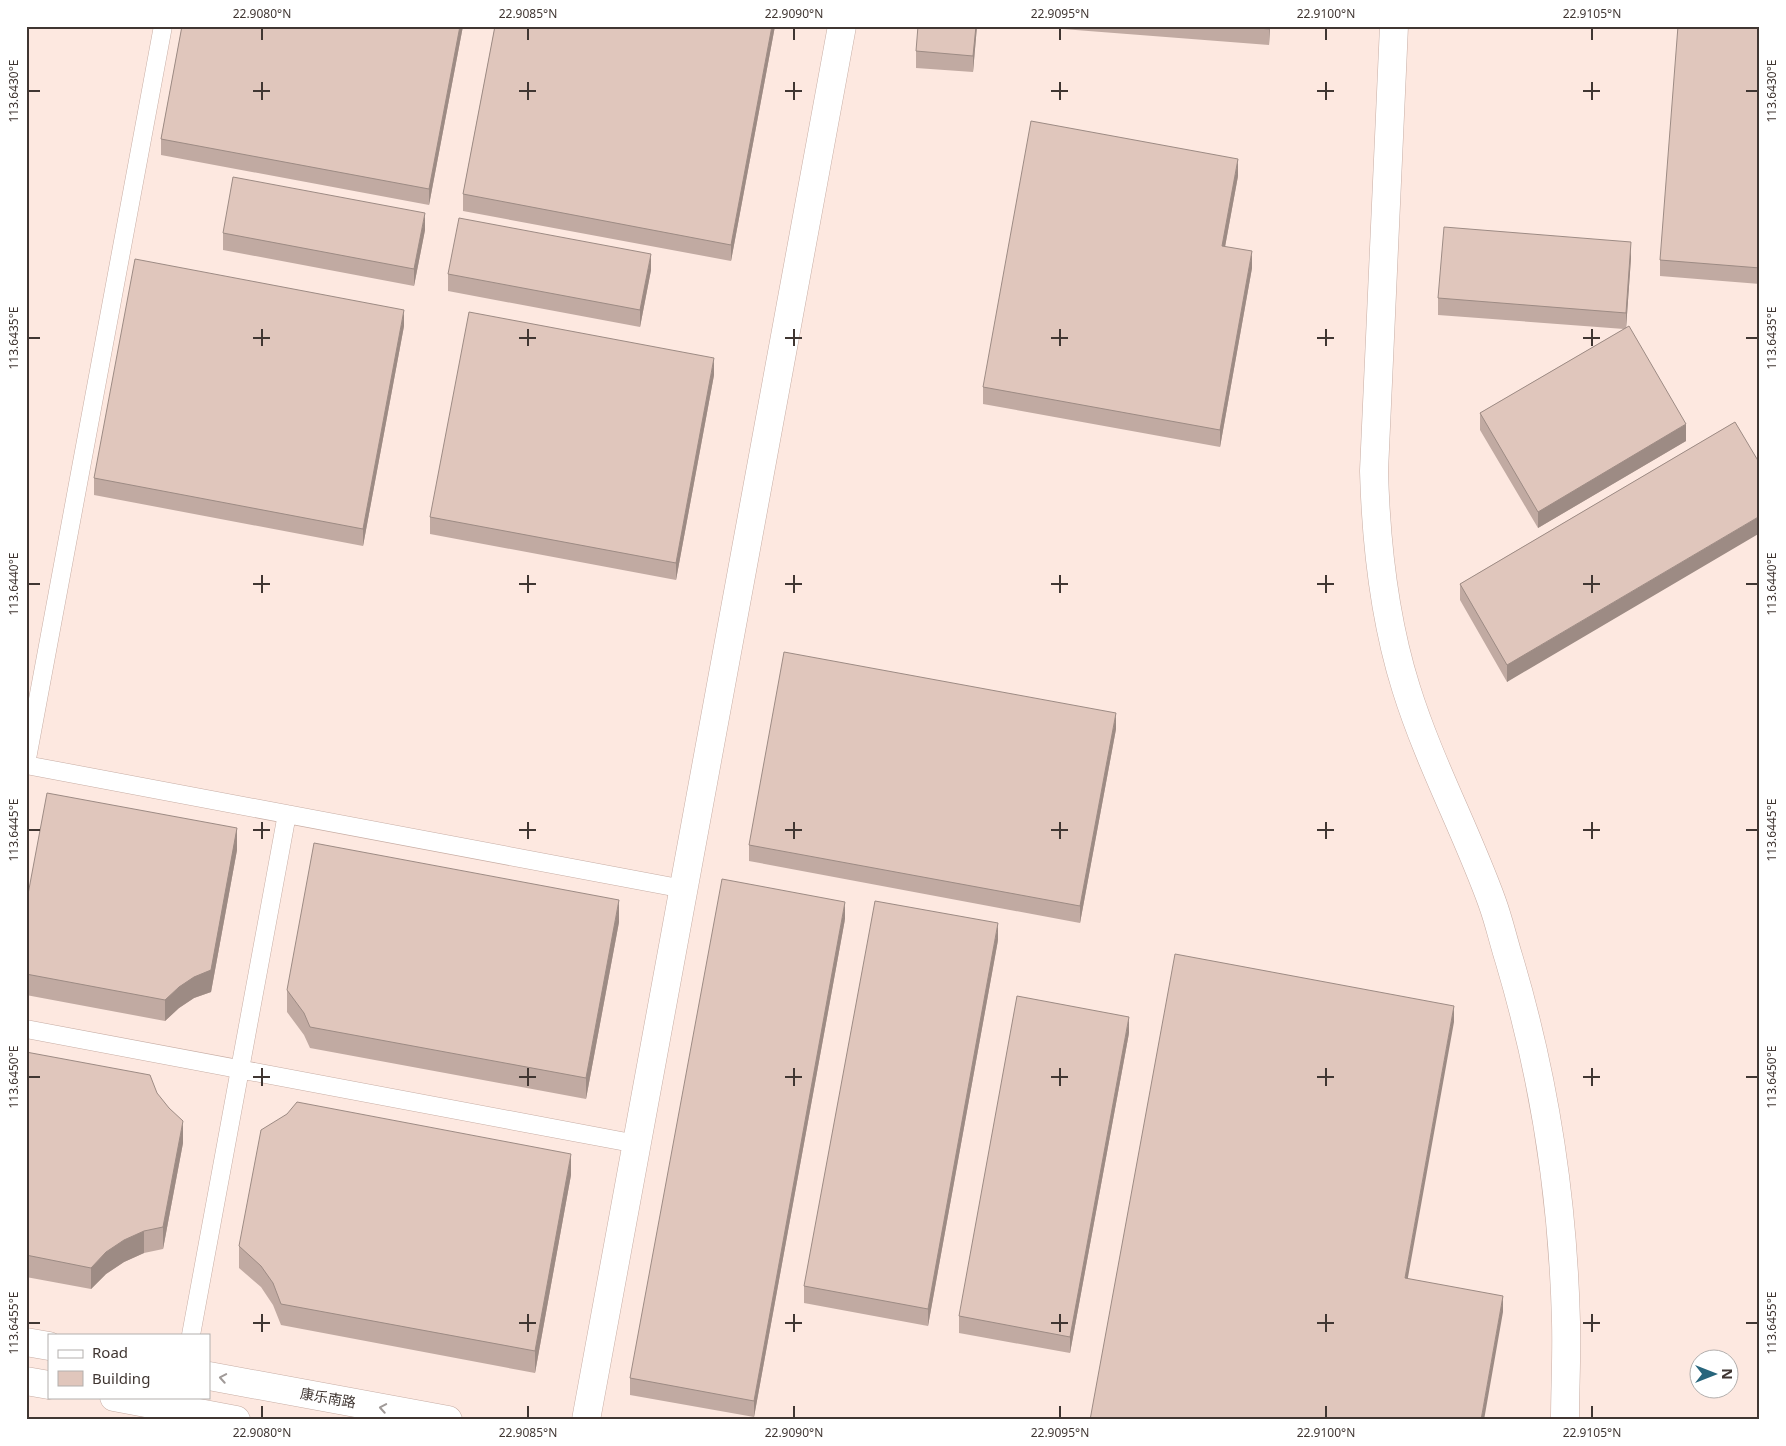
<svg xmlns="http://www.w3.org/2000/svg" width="1786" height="1446" font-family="'Noto Sans','Noto Sans SC',sans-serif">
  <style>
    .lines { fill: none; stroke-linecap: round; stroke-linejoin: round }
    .lane-casing { stroke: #c7ada4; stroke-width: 19 }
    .street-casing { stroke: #c7ada4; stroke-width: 29 }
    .secondary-casing { stroke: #c7ada4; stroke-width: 29 }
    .lane { stroke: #fff; stroke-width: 18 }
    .street { stroke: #fff; stroke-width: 28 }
    .secondary { stroke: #fff; stroke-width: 28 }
    .wall { fill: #c1aaa2 }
    .shaded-wall { fill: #9d8b84 }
    .building { fill: #e0c6bc; stroke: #9d8b84 }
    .oneway { stroke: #a09a98 }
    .ticks { fill: none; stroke: #403632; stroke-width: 2 }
    .labels { text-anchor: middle; stroke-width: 4; stroke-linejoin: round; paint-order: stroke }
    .street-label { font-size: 14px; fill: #403632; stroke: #fff }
    .neatline { fill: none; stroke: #403632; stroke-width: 2 }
    .ticks-label { font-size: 12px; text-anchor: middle; fill: #403632 }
  </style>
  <rect width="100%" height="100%" fill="#fde8e0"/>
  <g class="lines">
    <g class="lane-casing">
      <path id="lane" d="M26,764L163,26
        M26,765L684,889
        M26,1029L637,1144
        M191,1335L287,814"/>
    </g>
    <g class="street-casing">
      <path id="street" d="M1394,26L1374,471C1376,544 1384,618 1406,688C1429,762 1466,830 1492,902C1499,921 1503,940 1509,959C1544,1076 1563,1199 1566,1322C1567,1354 1565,1387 1565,1420
        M586,1420L842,26"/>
    </g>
    <g class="secondary-casing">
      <path id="secondary" d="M26,1342L49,1346
        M209,1376L448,1420
        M26,1381L49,1385
        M114,1397L236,1420"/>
    </g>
    <use href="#lane" class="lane"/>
    <use href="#street" class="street"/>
    <use href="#secondary" class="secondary"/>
  </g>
  <path class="wall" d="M182,26H463L429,205L161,155V139Z
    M495,26H775L731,261L463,211V194Z
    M977,26L973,72L916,68V51Z
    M1024,26H1270L1269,45Z
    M1760,26V284L1660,276V260Z
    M1238,176L1225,247L1252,268L1220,447L983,404V387Z
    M425,230L414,286L223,250V233Z
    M1631,258L1626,328L1686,441L1538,528L1480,430V413L1624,329L1438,315V298Z
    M651,270L640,327L448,291V274Z
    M404,326L363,546L94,495V478Z
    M714,375L676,580L430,534V517Z
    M1735,422L1507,682L1460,600V584Z
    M1116,729L1080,923L749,861V845Z
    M237,850L211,992L194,998L179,1008L165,1021L26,995V905Z
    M845,919L754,1417L630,1395V1378Z
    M619,922L586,1099L310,1048L304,1035L287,1012V990Z
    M998,940L928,1326L804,1303V1286Z
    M1129,1033L1070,1353L959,1333V1316Z
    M26,1052L157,1093L183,1143L163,1249L144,1253L124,1262L106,1274L91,1289L26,1277Z
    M571,1175L535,1373L281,1325L273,1305L261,1287L239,1268V1246Z"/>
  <path class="shaded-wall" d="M460,26H463L429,205V189Z
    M772,26H775L731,261V245Z
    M976,26H977L973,72V56Z
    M1269,26H1270L1269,45Z
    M1238,159V176L1222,263V246Z
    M425,213V230L414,286V269Z
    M1631,242V258L1626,329V313Z
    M1252,251V268L1220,447V430Z
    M651,254V270L640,327V310Z
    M404,310V326L363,546V529Z
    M714,358V375L676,580V563Z
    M1686,424V441L1538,528V512Z
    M1760,516V533L1507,682V665Z
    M1116,713V729L1080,923V906Z
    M237,828V850L211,992L194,998L179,1008L165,1021V1000L179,987Z
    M619,900V922L586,1099V1078Z
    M845,902V919L754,1417V1401Z
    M998,923V940L928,1326V1309Z
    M1454,1006V1022L1405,1294V1278Z
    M1129,1017V1033L1070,1353V1337Z
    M183,1121V1143L163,1249V1227Z
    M571,1154V1175L535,1373V1351Z
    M144,1231V1253L124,1262L106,1274L91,1289V1268L106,1252L124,1240Z
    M1503,1296V1312L1484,1420H1481Z"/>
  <path class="building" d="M182,26H460L429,189L161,139Z
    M495,26H772L731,245L463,194Z
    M918,26H976L973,56L916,51Z
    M1237,26H1269V29Z
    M1678,26H1760V268L1660,260Z
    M1031,121L1238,159L1222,246L1252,251L1220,430L983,387Z
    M233,177L425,213L414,269L223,233Z
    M459,218L651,254L640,310L448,274Z
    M1444,227L1631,242L1626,313L1438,298Z
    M135,259L404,310L363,529L94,478Z
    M469,312L714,358L676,563L430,517Z
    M1629,326L1686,424L1538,512L1480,413Z
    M1735,422L1760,464V516L1507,665L1460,584Z
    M784,652L1116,713L1080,906L749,845Z
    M47,793L237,828L211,970L194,977L179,987L165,1000L26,974V905Z
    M314,843L619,900L586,1078L310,1027L304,1013L287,990Z
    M722,879L845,902L754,1401L630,1378Z
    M875,901L998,923L928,1309L804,1286Z
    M1175,954L1454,1006L1405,1278L1503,1296L1481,1420H1090Z
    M1017,996L1129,1017L1070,1337L959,1316Z
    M26,1052L150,1075L157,1093L169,1108L183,1121L163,1227L144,1231L124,1240L106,1252L91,1268L26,1255Z
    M297,1102L571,1154L535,1351L281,1304L273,1283L261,1266L239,1246L261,1130L287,1114Z
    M26,1418L37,1420H26Z"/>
  <defs><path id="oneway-chevron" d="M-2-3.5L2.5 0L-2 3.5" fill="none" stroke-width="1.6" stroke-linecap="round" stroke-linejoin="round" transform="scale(1.25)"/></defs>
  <g class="oneway">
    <use href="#oneway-chevron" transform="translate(223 1378) rotate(-170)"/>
    <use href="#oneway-chevron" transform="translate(383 1408) rotate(-170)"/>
  </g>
  <path class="ticks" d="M262,28V40M528,28V40M794,28V40M1060,28V40M1326,28V40M1592,28V40M262,82V100M528,82V100M794,82V100M1060,82V100M1326,82V100M1592,82V100M28,91H40M253,91H270M519,91H536M785,91H802M1051,91H1068M1317,91H1334M1583,91H1600M1746,91H1758M262,329V346M528,329V346M794,329V346M1060,329V346M1326,329V346M1592,329V346M28,338H40M253,338H270M519,338H536M785,338H802M1051,338H1068M1317,338H1334M1583,338H1600M1746,338H1758M262,575V593M528,575V593M794,575V593M1060,575V593M1326,575V593M1592,575V593M28,584H40M253,584H270M519,584H536M785,584H802M1051,584H1068M1317,584H1334M1583,584H1600M1746,584H1758M262,822V839M528,822V839M794,822V839M1060,822V839M1326,822V839M1592,822V839M28,830H40M253,830H270M519,830H536M785,830H802M1051,830H1068M1317,830H1334M1583,830H1600M1746,830H1758M262,1068V1086M528,1068V1086M794,1068V1086M1060,1068V1086M1326,1068V1086M1592,1068V1086M28,1077H40M253,1077H270M519,1077H536M785,1077H802M1051,1077H1068M1317,1077H1334M1583,1077H1600M1746,1077H1758M262,1314V1332M528,1314V1332M794,1314V1332M1060,1314V1332M1326,1314V1332M1592,1314V1332M28,1323H40M253,1323H270M519,1323H536M785,1323H802M1051,1323H1068M1317,1323H1334M1583,1323H1600M1746,1323H1758M262,1406V1418M528,1406V1418M794,1406V1418M1060,1406V1418M1326,1406V1418M1592,1406V1418"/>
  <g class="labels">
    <g class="street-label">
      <text transform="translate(328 1398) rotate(10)" y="5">康乐南路</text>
    </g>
  </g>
  <rect width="1786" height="1446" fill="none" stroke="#ffffff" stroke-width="55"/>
  <rect x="48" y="1334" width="162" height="65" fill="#ffffff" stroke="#b3afad"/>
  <rect x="58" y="1350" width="25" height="8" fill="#ffffff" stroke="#b3afad"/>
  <text x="92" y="1358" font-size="15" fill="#403632">Road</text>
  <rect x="58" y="1371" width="25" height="15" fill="#e0c6bc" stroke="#b3afad"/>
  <text x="92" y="1384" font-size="15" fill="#403632">Building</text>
  <g transform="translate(1714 1374) rotate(90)"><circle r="24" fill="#ffffff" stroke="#b3afad"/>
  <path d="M0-4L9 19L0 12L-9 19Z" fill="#27657c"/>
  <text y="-8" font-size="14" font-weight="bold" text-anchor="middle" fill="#403632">N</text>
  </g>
  <rect x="28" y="28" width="1730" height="1390" class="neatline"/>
  <g class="ticks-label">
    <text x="262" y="18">22.9080°N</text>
    <text x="528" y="18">22.9085°N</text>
    <text x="794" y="18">22.9090°N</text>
    <text x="1060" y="18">22.9095°N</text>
    <text x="1326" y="18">22.9100°N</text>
    <text x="1592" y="18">22.9105°N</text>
    <text transform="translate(1772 91) rotate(-90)" y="4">113.6430°E</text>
    <text transform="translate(14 91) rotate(-90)" y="4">113.6430°E</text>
    <text transform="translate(1772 338) rotate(-90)" y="4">113.6435°E</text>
    <text transform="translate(14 338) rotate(-90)" y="4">113.6435°E</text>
    <text transform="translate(1772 584) rotate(-90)" y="4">113.6440°E</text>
    <text transform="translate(14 584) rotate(-90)" y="4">113.6440°E</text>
    <text transform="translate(1772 830) rotate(-90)" y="4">113.6445°E</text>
    <text transform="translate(14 830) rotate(-90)" y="4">113.6445°E</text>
    <text transform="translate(1772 1077) rotate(-90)" y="4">113.6450°E</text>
    <text transform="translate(14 1077) rotate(-90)" y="4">113.6450°E</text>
    <text transform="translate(1772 1323) rotate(-90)" y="4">113.6455°E</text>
    <text transform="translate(14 1323) rotate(-90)" y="4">113.6455°E</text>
    <text x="262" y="1437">22.9080°N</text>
    <text x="528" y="1437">22.9085°N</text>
    <text x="794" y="1437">22.9090°N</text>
    <text x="1060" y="1437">22.9095°N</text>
    <text x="1326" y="1437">22.9100°N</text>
    <text x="1592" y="1437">22.9105°N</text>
  </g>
</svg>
